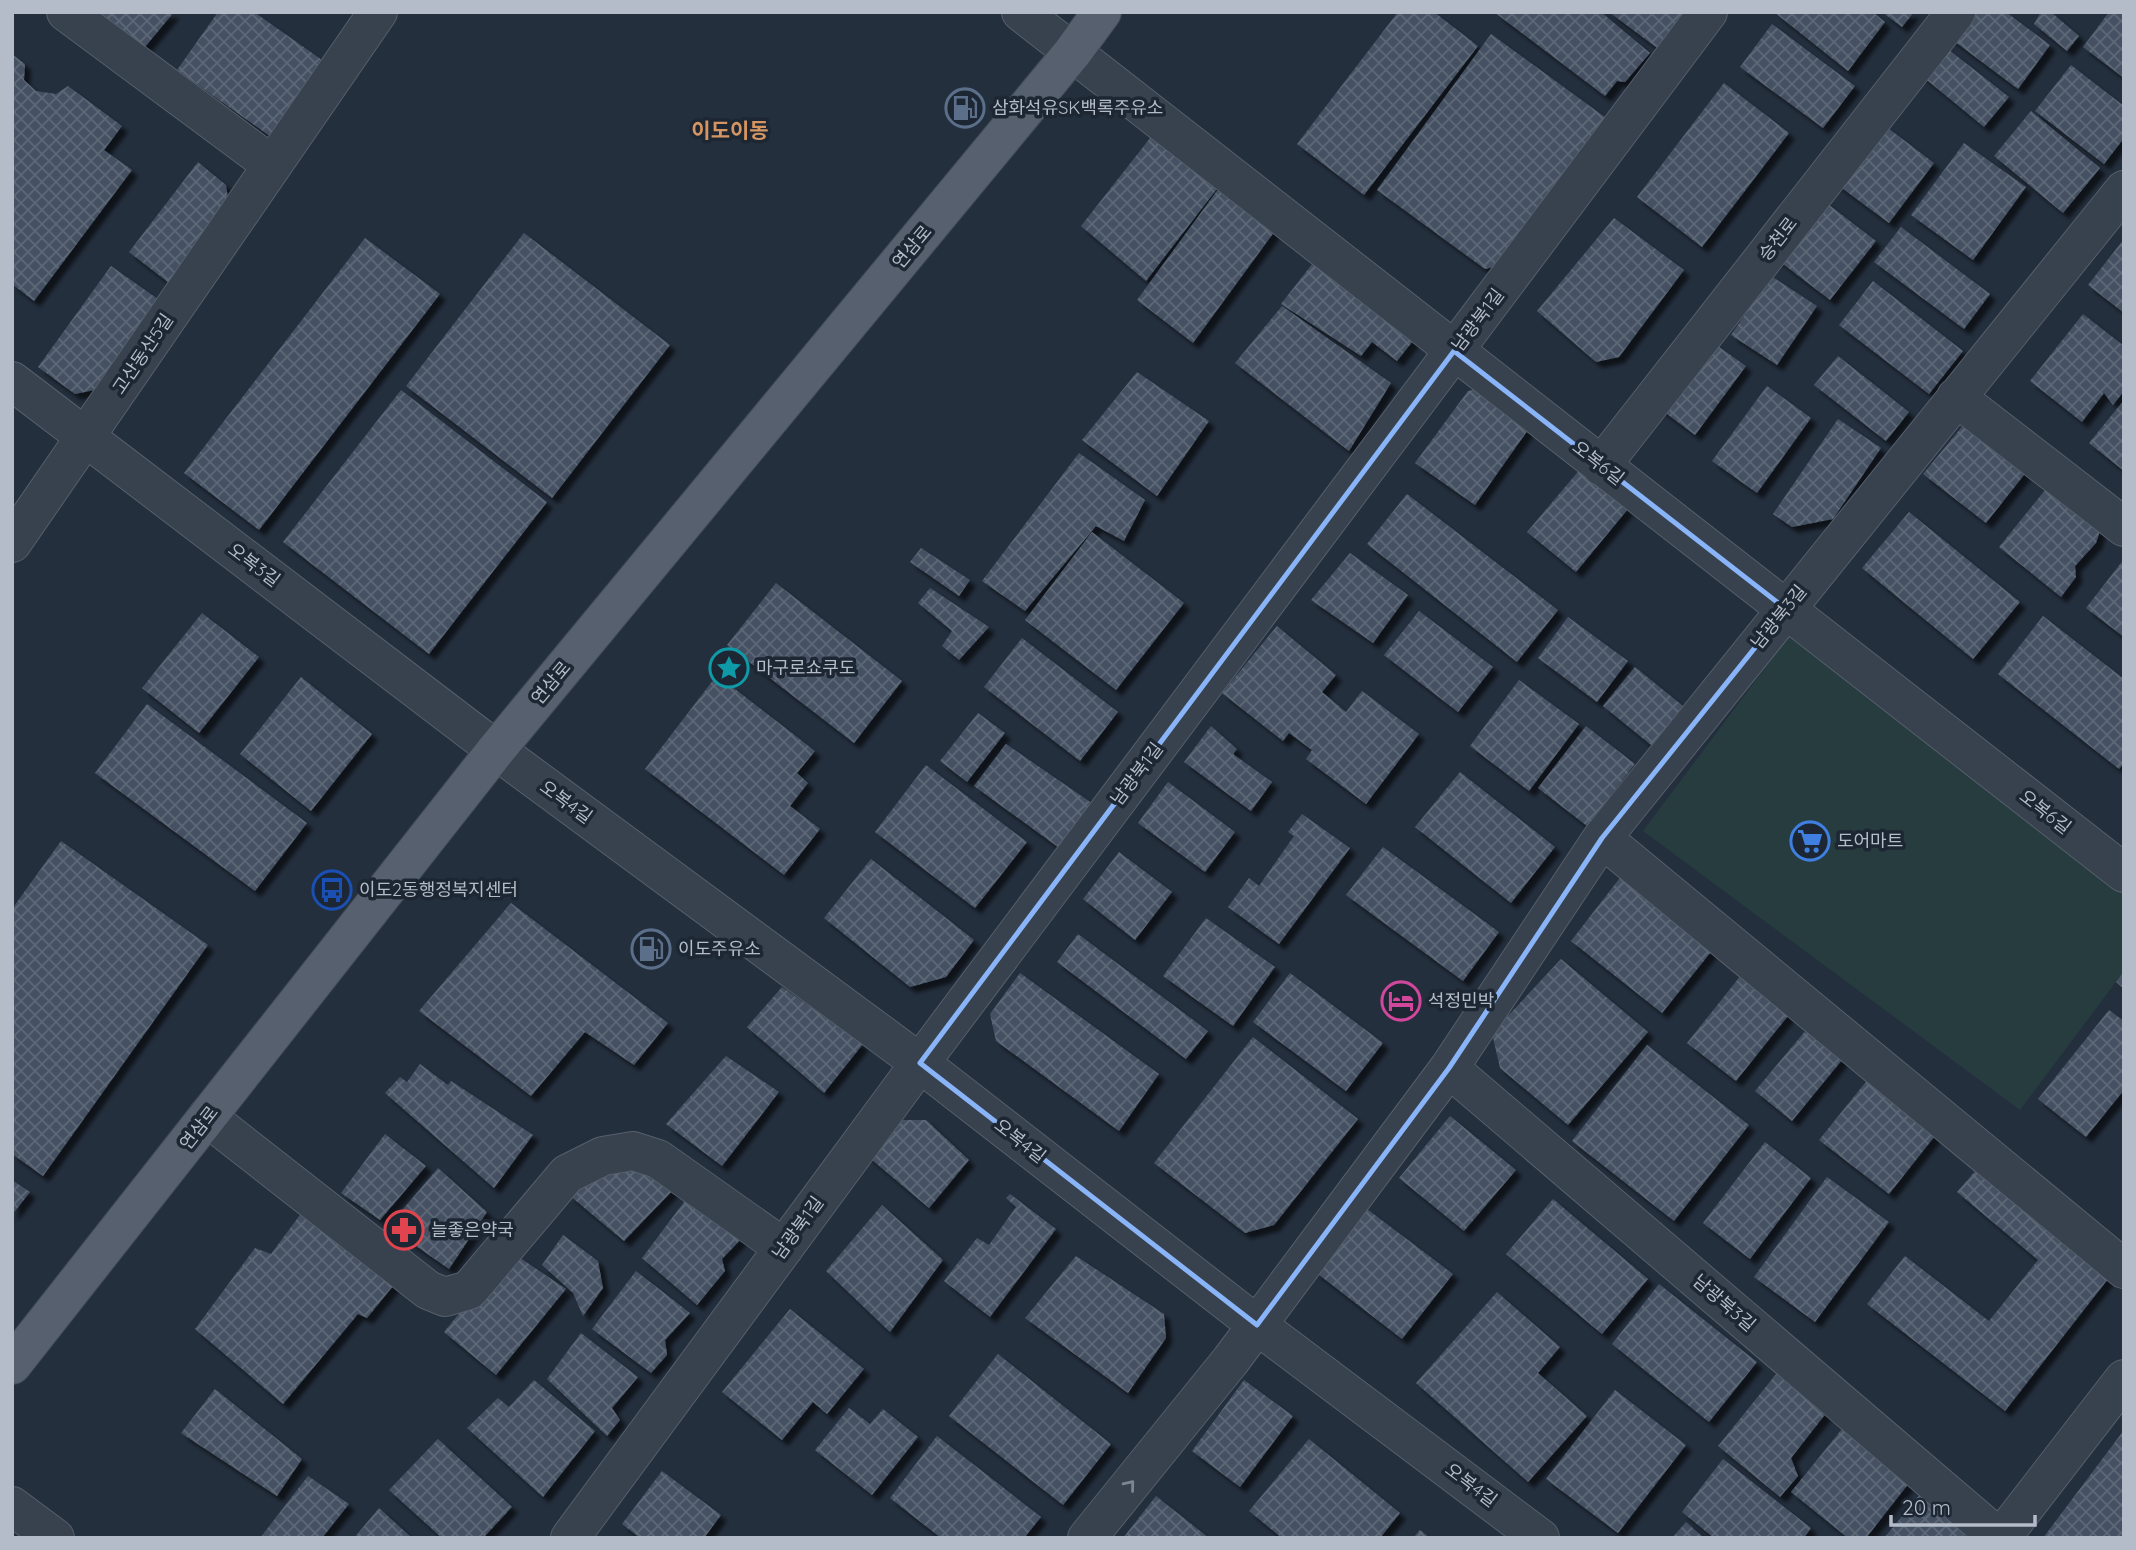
<svg xmlns="http://www.w3.org/2000/svg" width="2136" height="1550" font-family="Quicksand,'Noto Sans KR',sans-serif">
  <style>
    .green { fill: #263c3f }
    .building { fill: url(#building-cross-hatch); filter: url(#shadow) }
    .lines { fill: none; stroke-linecap: round; stroke-linejoin: round }
    .minor-casing { stroke: #565f6c; stroke-width: 40 }
    .major-casing { stroke: #414a57; stroke-width: 40 }
    .minor { stroke: #38414e; stroke-width: 38 }
    .major { stroke: #56606e; stroke-width: 38 }
    .oneway { stroke: #7c8592 }
    .marked { fill: none; stroke: #8ab4f8; stroke-width: 5; stroke-linejoin: round }
    .labels { text-anchor: middle; stroke-width: 7; stroke-linejoin: round; paint-order: stroke }
    .poi-label { font-size: 18px; fill: #b4bcc9; stroke: #1d2633; text-anchor: start }
    .street-label { font-size: 18px; fill: #b4bcc9; stroke: #1d2633 }
    .quarter-label { font-size: 21px; font-weight: bold; fill: #d59563; stroke: #1d2633 }
  </style>
  <defs>
    <pattern id="building-cross-hatch" width="8" height="8" patternUnits="userSpaceOnUse" patternTransform="scale(1.75)"><rect width="8" height="8" fill="#455162"/><path d="M0 0l8 8M0 8l8-8" fill="none" stroke="#5d6877"/></pattern>
    <filter id="shadow"><feDropShadow dx="6" dy="6" stdDeviation="2" flood-color="#0009"/></filter>
  </defs>
  <rect width="100%" height="100%" fill="#242f3e"/>
  <path class="green" d="M1789,636L2124,884V971L2020,1110L1643,831Z"/>
  <path class="building" d="M91,12H174L140,53Z
    M218,12H254L332,67L278,142L177,70Z
    M1398,12H1434L1478,46L1364,195L1297,144Z
    M1494,12H1601L1650,53L1625,82L1617,81L1605,96Z
    M1609,12H1689L1660,50Z
    M1774,12H1873L1885,22L1848,71Z
    M1882,12H1914L1902,27Z
    M1963,12H2006L2050,45L2018,89L1946,35Z
    M2041,12H2051L2079,36L2067,51L2034,24Z
    M2109,12H2124V78L2083,47Z
    M1772,24L1855,86L1823,128L1740,67Z
    M1491,34L1613,123L1510,263L1485,269L1377,190Z
    M1939,42L2009,97L1984,127L1916,71Z
    M12,54L25,64L24,80L36,91L56,94L68,86L122,126L104,150L132,170L34,301L12,284Z
    M2071,65L2124,106V138L2104,164L2035,111Z
    M1724,83L1789,133L1702,247L1637,197Z
    M2031,111L2100,168L2063,213L1994,156Z
    M1884,125L1934,163L1889,223L1831,180Z
    M1158,128L1223,181L1146,281L1081,226Z
    M1964,143L2026,187L1973,260L1911,215Z
    M198,162L226,185L230,212L173,286L129,252Z
    M1222,184L1280,224L1193,343L1137,300Z
    M1820,198L1876,241L1830,300L1774,257Z
    M1614,218L1684,270L1619,357L1596,362L1537,311Z
    M1901,227L1990,294L1964,329L1874,262Z
    M524,233L670,345L552,498L406,386Z
    M365,238L440,294L259,530L184,473Z
    M2124,239V313L2088,285Z
    M1320,254L1420,332L1397,361L1372,342L1361,356L1281,304Z
    M111,266L165,304L104,388L75,394L38,367Z
    M1771,276L1817,306L1777,365L1731,335Z
    M1873,281L1963,351L1929,394L1839,325Z
    M1282,306L1391,383L1349,451L1235,363Z
    M2083,314L2124,346V391L2113,405L2104,393L2082,422L2030,381Z
    M1705,337L1746,366L1695,435L1655,405Z
    M1838,356L1909,412L1886,441L1814,385Z
    M1137,372L1209,421L1157,496L1082,440Z
    M1491,386L1535,420L1475,505L1415,463L1468,391Z
    M1767,386L1811,418L1757,493L1712,461Z
    M401,390L547,502L429,654L283,542Z
    M2124,400V471L2089,443Z
    M1970,417L2031,466L1986,523L1923,474Z
    M1838,419L1881,448L1833,519L1792,527L1773,514Z
    M1079,453L1145,500L1124,541L1096,526L1025,611L982,581Z
    M1582,467L1628,509L1576,572L1527,532Z
    M2050,484L2102,525L2096,543L2075,566L2076,577L2061,597L1999,547Z
    M1407,494L1558,610L1517,662L1367,544Z
    M1909,512L2020,602L1973,659L1862,568Z
    M1092,532L1184,603L1116,690L1025,620Z
    M921,548L970,580L959,596L910,562Z
    M1350,553L1408,595L1373,643L1311,600Z
    M2124,559V637L2086,608Z
    M776,583L902,681L854,743L727,645Z
    M930,588L989,627L959,660L942,646L952,631L918,603Z
    M1419,611L1493,667L1458,712L1384,655Z
    M202,613L259,657L199,733L142,688Z
    M2043,616L2124,679V763L2119,769L1998,674Z
    M1568,617L1628,661L1597,702L1538,658Z
    M1277,626L1336,675L1322,692L1346,712L1362,691L1419,734L1366,804L1306,759L1312,750L1289,733L1283,741L1222,693Z
    M1022,638L1118,712L1080,761L984,687Z
    M1635,667L1688,710L1656,749L1603,706Z
    M717,675L815,751L797,773L808,783L790,806L820,829L784,875L645,769Z
    M301,677L372,734L311,811L240,754Z
    M1519,680L1579,724L1529,791L1470,746Z
    M147,704L307,823L255,891L95,773Z
    M978,713L1005,733L967,782L940,761Z
    M1211,726L1237,749L1233,754L1272,782L1251,811L1184,762Z
    M1586,726L1635,764L1587,826L1538,788Z
    M1006,744L1096,806L1062,850L974,786Z
    M926,765L1027,842L975,908L875,832Z
    M1460,772L1555,847L1511,903L1415,827Z
    M1168,782L1235,832L1205,872L1138,823Z
    M1302,814L1350,848L1279,944L1228,907L1249,878L1259,886L1294,836L1288,832Z
    M61,841L208,945L43,1176L12,1154V909Z
    M1383,847L1499,932L1463,981L1346,895Z
    M1119,852L1172,892L1135,940L1083,899Z
    M871,859L974,940L946,977L910,987L824,918Z
    M1626,870L1718,943L1662,1013L1571,941Z
    M511,903L668,1023L634,1065L585,1032L531,1096L419,1011Z
    M1206,918L1275,967L1233,1026L1163,976Z
    M1078,934L1208,1031L1186,1059L1057,962Z
    M1561,959L1648,1032L1568,1125L1500,1068L1492,1033Z
    M1746,969L1795,1007L1736,1081L1687,1043Z
    M2124,971V989L2116,982Z
    M1020,973L1159,1074L1119,1131L996,1041L990,1014Z
    M1290,973L1383,1043L1346,1091L1253,1022Z
    M782,987L863,1044L824,1093L747,1027Z
    M2109,1010L2124,1021V1090L2086,1137L2038,1099Z
    M1812,1023L1851,1049L1792,1121L1755,1091Z
    M1253,1037L1358,1119L1274,1225L1245,1233L1154,1163Z
    M1647,1045L1749,1125L1674,1221L1572,1141Z
    M726,1056L779,1092L722,1166L666,1124Z
    M420,1064L448,1085L451,1081L533,1135L494,1188L385,1093L400,1077L407,1082Z
    M1873,1073L1942,1127L1889,1194L1819,1140Z
    M1450,1116L1516,1170L1464,1231L1399,1178Z
    M894,1120H926L969,1160L929,1208L865,1154Z
    M385,1134L426,1166L380,1220L341,1193Z
    M1765,1142L1811,1178L1750,1259L1703,1223Z
    M1984,1161L2115,1270L2005,1411L1867,1304L1905,1256L1989,1321L2038,1260L1957,1192Z
    M642,1163L675,1188L624,1241L569,1195L590,1169Z
    M438,1168L487,1212L449,1269L406,1239L399,1214Z
    M1827,1177L1889,1222L1815,1322L1754,1277Z
    M12,1180L30,1192L12,1215Z
    M1010,1194L1056,1229L990,1317L944,1281L977,1238L989,1245L1016,1207L1006,1198Z
    M687,1198L743,1237L722,1259L725,1271L697,1305L642,1258Z
    M1553,1199L1648,1279L1602,1334L1506,1254Z
    M882,1205L943,1260L890,1332L826,1271Z
    M305,1208L402,1275L367,1318L358,1314L283,1404L195,1329L255,1248L271,1254Z
    M1367,1209L1453,1274L1402,1339L1314,1271Z
    M563,1235L598,1261L603,1288L583,1316L573,1293L542,1265Z
    M510,1251L566,1289L496,1375L444,1332Z
    M1076,1256L1164,1314L1166,1338L1128,1393L1025,1318Z
    M636,1271L690,1313L665,1340L667,1355L651,1373L592,1329Z
    M1659,1284L1757,1362L1709,1422L1612,1344Z
    M1497,1292L1560,1347L1538,1373L1587,1416L1528,1482L1416,1383Z
    M790,1309L864,1369L827,1414L813,1402L782,1440L722,1392Z
    M581,1333L638,1377L612,1408L620,1420L607,1436L547,1379Z
    M998,1354L1111,1444L1063,1505L949,1416Z
    M1777,1373L1827,1412L1791,1458L1798,1476L1780,1497L1718,1446Z
    M534,1380L595,1431L543,1497L467,1428L498,1398L509,1407Z
    M1244,1380L1293,1416L1240,1487L1192,1451Z
    M215,1389L302,1459L277,1496L181,1433Z
    M1615,1390L1686,1445L1618,1533L1546,1479Z
    M849,1408L870,1424L883,1409L918,1437L872,1495L815,1450Z
    M1842,1429L1909,1483L1866,1538H1848L1791,1492Z
    M2124,1430V1538H2043Z
    M937,1436L1041,1517L1024,1538H941L890,1498Z
    M438,1439L512,1507L483,1538H442L389,1490Z
    M1309,1439L1400,1513L1380,1538H1282L1249,1511Z
    M1723,1459L1811,1528L1804,1538H1714L1682,1512Z
    M662,1471L721,1515L704,1538H640L622,1524Z
    M308,1476L349,1504L322,1538H260Z
    M1921,1493L1967,1531L1963,1538H1884Z
    M1156,1496L1209,1538H1123Z
    M379,1508L412,1538H354Z
    M1686,1522L1704,1538H1672Z
    M1420,1530L1430,1538H1413Z"/>
  <g class="lines">
    <g class="minor-casing">
      <path id="minor" d="M66,12L272,165
        M1021,12L2124,873
        M12,381L496,750L920,1063L1257,1325L1540,1538
        M1956,397L2124,527
        M1601,466L1956,12
        M12,543L378,12
        M1602,838L2124,1269
        M1449,1068L1999,1538
        M207,1117L428,1290L445,1297L469,1290L567,1174L603,1156L633,1151L658,1159L784,1248
        M12,1506L55,1538
        M570,1538L920,1063L1708,12
        M1087,1538L1231,1360L1449,1068L1602,838L2124,190
        M2001,1538L2124,1379"/>
    </g>
    <g class="major-casing">
      <path id="major" d="M12,1365L496,750L1072,53L1102,12"/>
    </g>
    <use href="#minor" class="minor"/>
    <use href="#major" class="major"/>
  </g>
  <defs><path id="oneway-chevron" d="M-2-3.5L2.5 0L-2 3.5" fill="none" stroke-width="1.6" stroke-linecap="round" stroke-linejoin="round" transform="scale(1.75)"/></defs>
  <use class="oneway" href="#oneway-chevron" transform="translate(1130 1485) rotate(-51)"/>
  <path class="marked" d="M1454,351L1786,609L1602,838L1449,1068L1257,1325L920,1063Z"/>
  <defs>
    <g id="fuel-ring" transform="scale(2.0125)"><circle r="9.5" fill="#1d2633" stroke="#5c6f8a" stroke-width="1.5"/><path d="M-5.5-6h7V0h2V4h1.3V-2.5L3-4.5l.8-.8L6-3V5H2.5V1h-1V6h-7ZM-4.2-4.7v3.2H.2V-4.7Z" fill="#5c6f8a"/></g>
    <g id="sight-ring" transform="scale(2.0125)"><circle r="9.5" fill="#1d2633" stroke="#0f9aa8" stroke-width="1.5"/><path d="M0-6L1.8-2.2L6-1.7L2.9 1.2L3.7 5.4L0 3.3L-3.7 5.4L-2.9 1.2L-6-1.7L-1.8-2.2Z" fill="#0f9aa8"/></g>
    <g id="supermarket-ring" transform="scale(2.0125)"><circle r="9.5" fill="#1d2633" stroke="#3f7fe0" stroke-width="1.5"/><path d="M-6-5.5h2.5l.6 2H6L4.5 2H-2.5L-4.4-4H-6ZM-1.5 3.2a1.3 1.3 0 1 0 .1 0ZM3 3.2a1.3 1.3 0 1 0 .1 0Z" fill="#3f7fe0"/></g>
    <g id="bus-ring" transform="scale(2.0125)"><circle r="9.5" fill="#1d2633" stroke="#1a4fb4" stroke-width="1.5"/><path d="M-5-6H5V4H4V6H2V4H-2V6H-4V4H-5ZM-3.5-4V0h7V-4ZM-3.5 1.2v1.5H-2V1.2ZM2 1.2v1.5H3.5V1.2Z" fill="#1a4fb4"/></g>
    <g id="hotel-ring" transform="scale(2.0125)"><circle r="9.5" fill="#1d2633" stroke="#d1479c" stroke-width="1.5"/><path d="M-6-4.5h1.5V1H6V5H4.5V3h-9V5H-6ZM-4 0a1.8 1.8 0 1 1 3.6 0ZM.5 0V-2.5h3Q6-2.5 6 0Z" fill="#d1479c"/></g>
    <g id="pharmacy-ring" transform="scale(2.0125)"><circle r="9.5" fill="#1d2633" stroke="#e0444e" stroke-width="1.5"/><path d="M-2-6h4v4h4v4h-4v4h-4v-4h-4v-4h4Z" fill="#e0444e"/></g>
  </defs>
  <g fill-rule="evenodd">
    <use href="#fuel-ring" x="965" y="108"/>
    <use href="#sight-ring" x="729" y="668"/>
    <use href="#supermarket-ring" x="1810" y="841"/>
    <use href="#bus-ring" x="332" y="890"/>
    <use href="#fuel-ring" x="651" y="949"/>
    <use href="#hotel-ring" x="1401" y="1001"/>
    <use href="#pharmacy-ring" x="404" y="1230"/>
  </g>
  <g class="labels">
    <g class="poi-label">
      <text x="992" y="114">삼화석유SK백록주유소</text>
      <text x="756" y="674">마구로쇼쿠도</text>
      <text x="1837" y="847">도어마트</text>
      <text x="359" y="896">이도2동행정복지센터</text>
      <text x="678" y="955">이도주유소</text>
      <text x="1428" y="1007">석정민박</text>
      <text x="431" y="1236">늘좋은약국</text>
    </g>
    <g class="street-label">
      <text transform="translate(1778 239) rotate(-52)" y="6">승천로</text>
      <text transform="translate(912 247) rotate(-50)" y="6">연삼로</text>
      <text transform="translate(1478 320) rotate(-53)" y="6">남광북1길</text>
      <text transform="translate(143 354) rotate(-56)" y="6">고산동산5길</text>
      <text transform="translate(1598 463) rotate(38)" y="6">오복6길</text>
      <text transform="translate(254 565) rotate(37)" y="6">오복3길</text>
      <text transform="translate(1779 617) rotate(-51)" y="6">남광북3길</text>
      <text transform="translate(551 683) rotate(-50)" y="6">연삼로</text>
      <text transform="translate(1137 774) rotate(-53)" y="6">남광북1길</text>
      <text transform="translate(566 802) rotate(36)" y="6">오복4길</text>
      <text transform="translate(2045 812) rotate(38)" y="6">오복6길</text>
      <text transform="translate(199 1128) rotate(-52)" y="6">연삼로</text>
      <text transform="translate(1020 1141) rotate(38)" y="6">오복4길</text>
      <text transform="translate(798 1228) rotate(-54)" y="6">남광북1길</text>
      <text transform="translate(1724 1303) rotate(41)" y="6">남광북3길</text>
      <text transform="translate(1471 1485) rotate(37)" y="6">오복4길</text>
    </g>
    <g class="quarter-label">
      <text x="730" y="138">이도이동</text>
    </g>
  </g>
  <rect width="2136" height="1550" fill="none" stroke="#b4bcc9" stroke-width="28"/>
  <path d="M1891 1515v10h144v-10" fill="none" stroke="#b4bcc9" stroke-width="3.5"/>
  <text x="1902" y="1515" font-size="21" fill="#b4bcc9" stroke="#1d2633" stroke-width="5" paint-order="stroke">20 m</text>
</svg>
